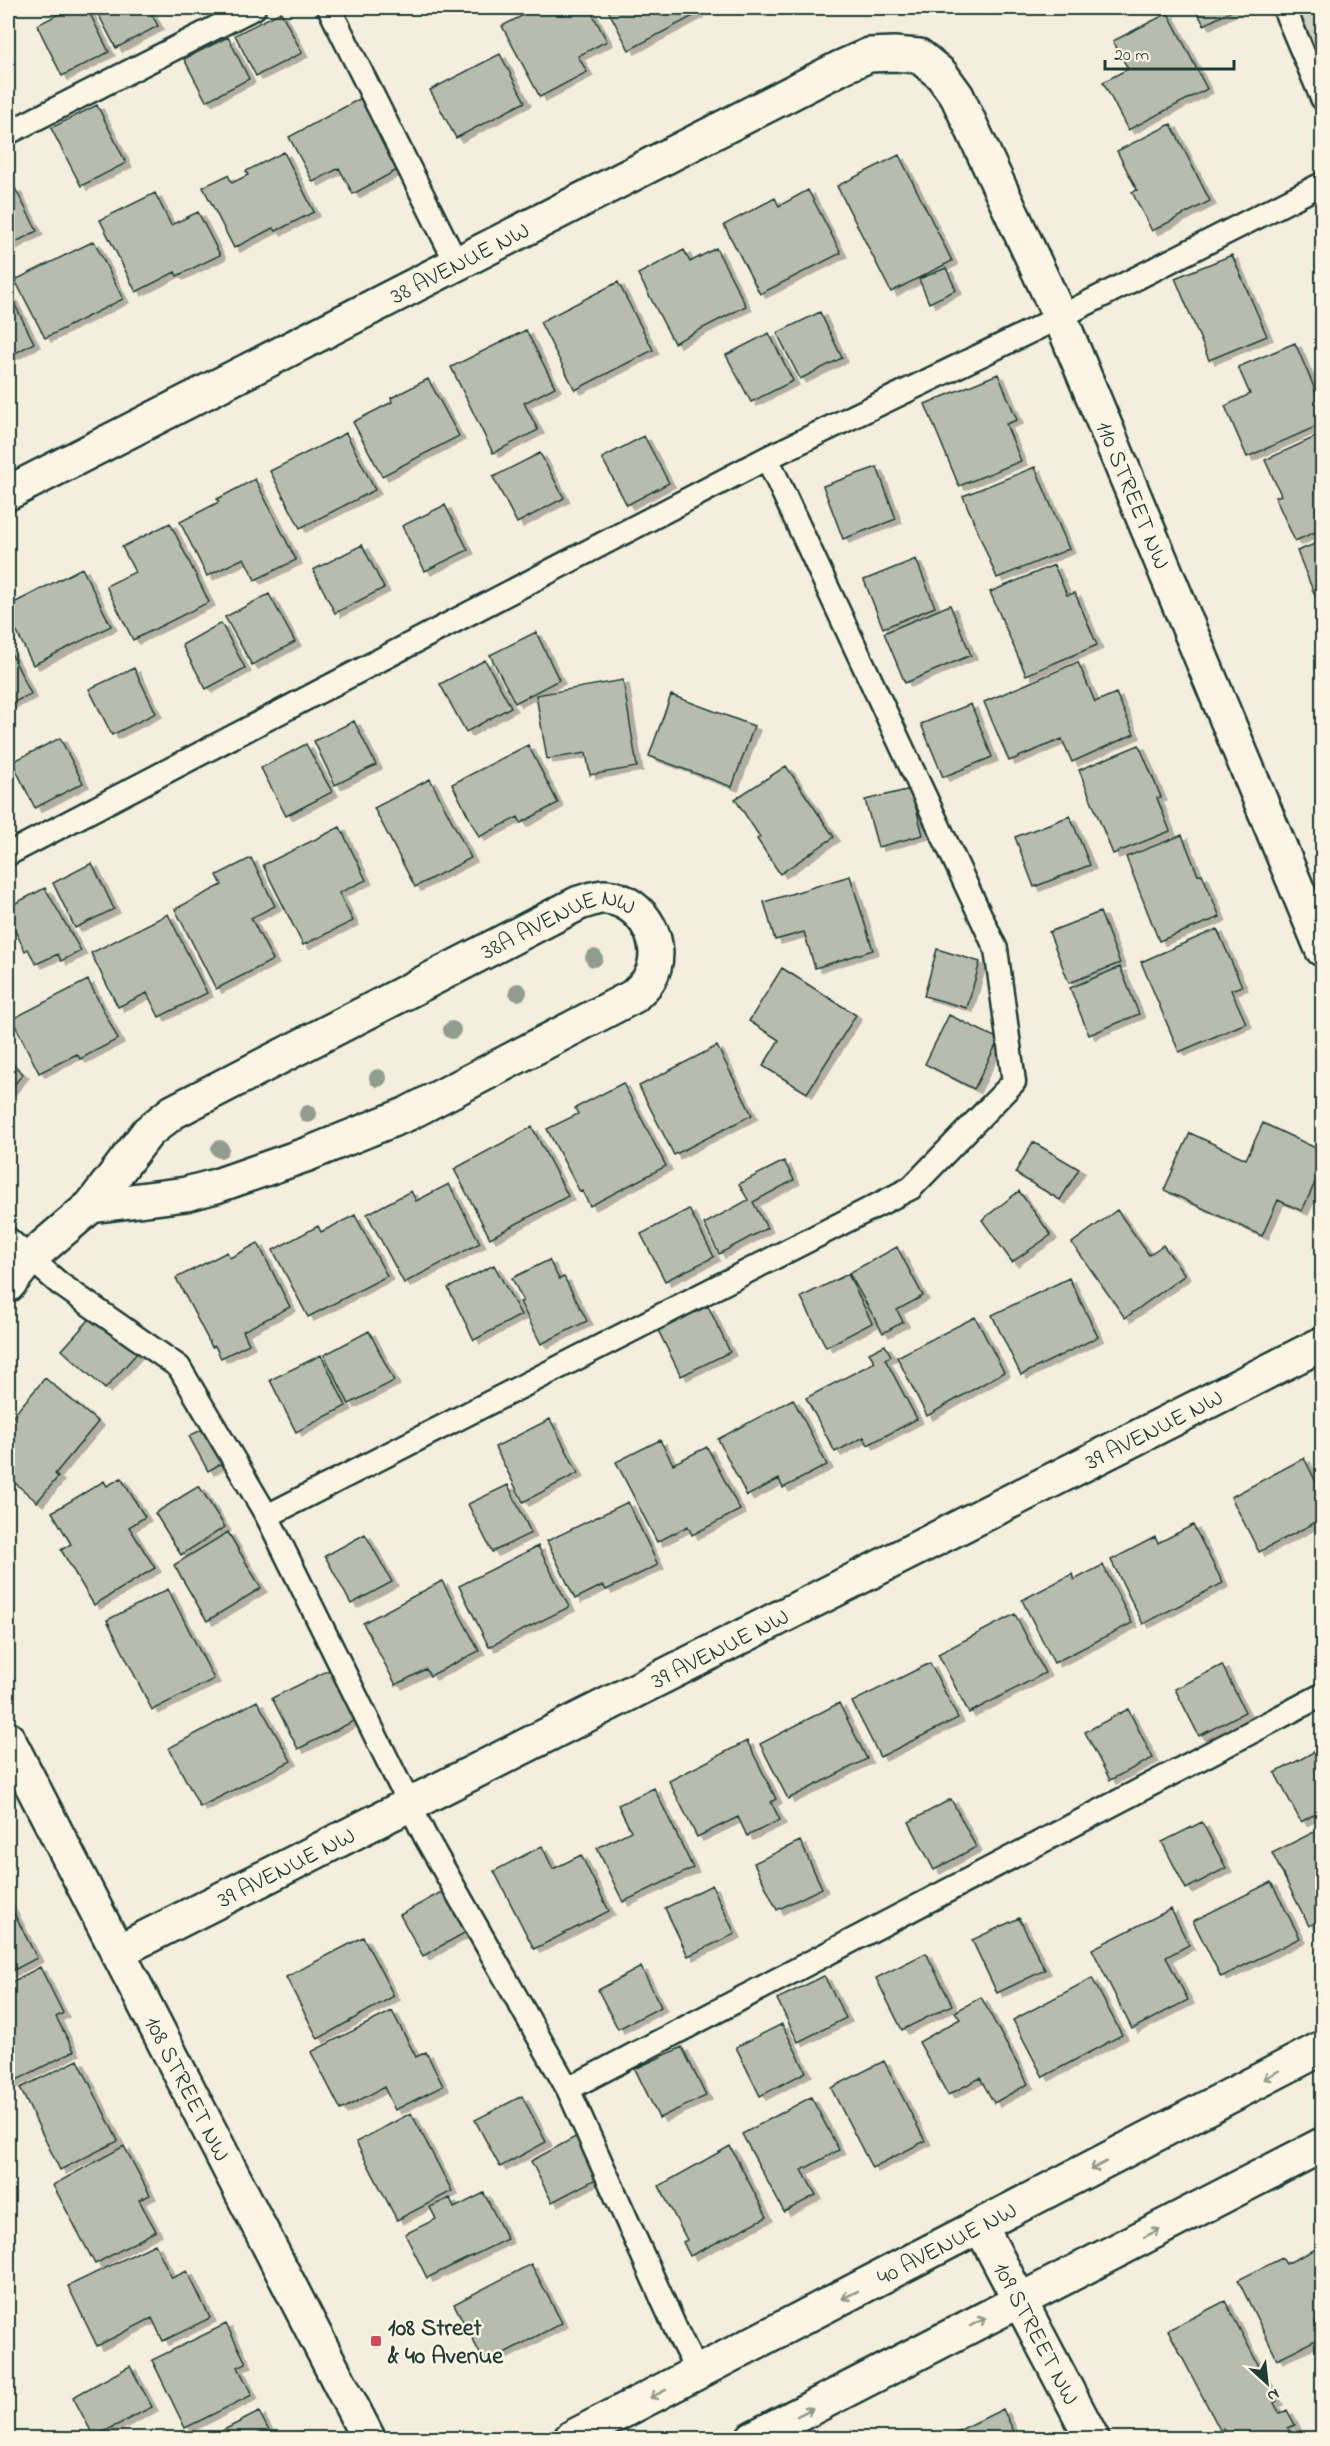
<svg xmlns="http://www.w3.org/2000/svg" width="1330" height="2446" font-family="'Indie Flower',sans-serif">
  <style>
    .green { fill: #d0d1c2; stroke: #78877b; stroke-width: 1.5 }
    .building { fill: #b8bcae; stroke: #1f3d34; stroke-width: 1.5; filter: url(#shadow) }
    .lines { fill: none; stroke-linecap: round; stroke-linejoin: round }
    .lane-casing { stroke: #1f3d34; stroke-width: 27 }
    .street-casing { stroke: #1f3d34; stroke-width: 38 }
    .secondary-casing { stroke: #1f3d34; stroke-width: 38 }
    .lane { stroke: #fcf5e5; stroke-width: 22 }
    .street { stroke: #fcf5e5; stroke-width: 33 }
    .secondary { stroke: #fcf5e5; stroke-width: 33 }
    .tree { fill: #929d90 }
    .oneway { stroke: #8e998c }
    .poi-dot { fill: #d1495b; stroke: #fcf5e5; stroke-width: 2 }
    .labels { text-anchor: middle; stroke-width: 5; stroke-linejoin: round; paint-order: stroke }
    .street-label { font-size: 24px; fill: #1f3d34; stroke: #fcf5e5 }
    .poi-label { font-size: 24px; font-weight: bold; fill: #1f3d34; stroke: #fcf5e5; text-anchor: start }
  </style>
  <defs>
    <filter id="shadow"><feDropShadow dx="6" dy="4" stdDeviation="0" flood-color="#0004"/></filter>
  </defs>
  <rect width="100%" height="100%" fill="#f3eede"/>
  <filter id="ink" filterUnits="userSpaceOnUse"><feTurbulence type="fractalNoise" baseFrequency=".0167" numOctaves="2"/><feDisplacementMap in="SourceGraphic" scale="12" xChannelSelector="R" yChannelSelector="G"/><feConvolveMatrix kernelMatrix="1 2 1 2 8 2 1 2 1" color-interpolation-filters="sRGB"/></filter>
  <g filter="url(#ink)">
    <path class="green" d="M1296,8H1322V72Z"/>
    <path class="building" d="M71,8H87L109,52L62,76L37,25Z
      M95,8H148L158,26L116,48Z
      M537,8H589L607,41L578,56L587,72L540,97L502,26Z
      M607,8H693L697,14L629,50Z
      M1195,8H1237L1204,25Z
      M281,12L302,53L256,76L235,35Z
      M1168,13L1207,89L1128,130L1103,82L1128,69L1113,41Z
      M228,37L249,79L206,101L184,59Z
      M500,54L525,102L456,138L430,90Z
      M363,97L401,168L353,194L339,168L313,182L289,137Z
      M97,105L126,163L81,186L51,128Z
      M1171,124L1210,201L1152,231L1132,192L1137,190L1117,151Z
      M284,152L314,212L276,231L273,228L234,248L203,187L228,175L232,183L248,175L246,171Z
      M899,155L952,261L891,292L837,186Z
      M15,188L37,231L8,246V191Z
      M808,190L841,253L760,294L724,225L775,198L779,206Z
      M155,193L171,225L198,212L220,255L177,276L175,272L136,292L100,220Z
      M94,241L123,299L45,338L15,280Z
      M716,248L746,306L674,343L638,274L684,250L690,262Z
      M1232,255L1267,336L1209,360L1175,278Z
      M946,268L956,290L929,303L919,279Z
      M618,282L653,350L575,390L540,322Z
      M8,291L34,343L8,357Z
      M820,312L842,358L800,379L777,333Z
      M526,330L555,387L524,403L538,430L493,453L451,367Z
      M769,333L793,381L751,402L726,355Z
      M1295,343L1322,406V424L1247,457L1225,406L1250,394L1238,367Z
      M998,374L1017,420L1006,424L1021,461L959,486L925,404Z
      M428,379L459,436L382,476L353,422L392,402L391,398Z
      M346,433L375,490L300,528L270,471Z
      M1322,434V529L1295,541L1275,497L1281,495L1265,460Z
      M644,436L669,483L627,505L602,458Z
      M540,453L564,498L517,523L493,477Z
      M877,467L896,519L843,539L823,486Z
      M1035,467L1069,549L997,578L963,496Z
      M255,479L296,560L255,580L244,558L207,576L180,522L219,502L217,499Z
      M445,505L468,550L425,571L402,526Z
      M170,523L209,602L133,640L106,586L135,572L122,547Z
      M1322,541V613L1297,551Z
      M362,545L384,588L335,613L313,570Z
      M916,559L935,607L883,628L864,580Z
      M1054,565L1067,595L1075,593L1097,645L1026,675L990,592Z
      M82,568L111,626L33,665L8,614V606Z
      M269,594L295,642L252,665L225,617Z
      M950,605L971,655L905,683L884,633Z
      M221,623L245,668L206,689L182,645Z
      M536,632L559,680L515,703L490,655Z
      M8,647L31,694L8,705Z
      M485,660L511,707L466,732L440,684Z
      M1078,662L1095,702L1116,693L1134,734L1072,762L1062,739L1009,761L984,702Z
      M134,668L156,713L112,735L89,689Z
      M623,680L637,767L590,775L586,753L547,759L536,695Z
      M671,695L754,726L732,787L649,756Z
      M971,704L992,757L943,777L921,724Z
      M354,721L376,765L335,785L314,741Z
      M60,738L83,783L35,808L12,762Z
      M306,744L332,792L286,816L261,768Z
      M528,745L558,803L521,823L518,817L479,837L452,784Z
      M1139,745L1161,797L1157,798L1170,831L1113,854L1079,770Z
      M786,766L834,837L780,874L757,839L760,837L735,799Z
      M430,779L471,858L415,887L374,808Z
      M911,789L923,835L878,847L865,800Z
      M1070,816L1090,865L1034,887L1015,837Z
      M340,827L366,880L339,893L353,921L303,945L263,865Z
      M1182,835L1198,875L1202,874L1220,917L1159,941L1126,857Z
      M251,858L275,906L251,918L273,960L216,989L175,909L222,885L217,875Z
      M92,863L114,909L75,928L53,883Z
      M850,876L873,950L815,968L804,932L775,940L764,902Z
      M45,888L81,951L61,961L58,954L36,964L28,949L25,951L8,916V907Z
      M1100,912L1120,963L1069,983L1049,932Z
      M168,914L207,993L159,1017L147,993L118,1007L91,953Z
      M1217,929L1242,986L1231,990L1246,1023L1179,1052L1141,962Z
      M937,949L980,962L967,1008L924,996Z
      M1120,967L1139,1014L1089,1035L1070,988Z
      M782,968L856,1015L807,1093L763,1066L779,1040L749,1021Z
      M88,980L118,1039L80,1059L77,1054L39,1073L12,1019Z
      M949,1015L999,1039L974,1089L925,1064Z
      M717,1046L752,1115L674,1155L639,1086Z
      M8,1060L23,1074L8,1092Z
      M623,1083L666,1166L590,1206L582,1191L580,1192L547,1129L578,1114L575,1108Z
      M1263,1123L1322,1151V1167L1302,1211L1278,1200L1262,1236L1164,1190L1190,1133L1246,1159Z
      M532,1127L568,1196L490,1238L454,1169Z
      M1033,1142L1079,1169L1060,1200L1015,1173Z
      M784,1161L794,1180L753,1202L767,1228L719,1254L704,1224L748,1200L739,1184Z
      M449,1184L480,1243L404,1283L367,1214L411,1191L416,1201Z
      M1019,1191L1051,1235L1012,1262L982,1220Z
      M689,1209L714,1257L665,1281L641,1234Z
      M1117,1210L1149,1255L1163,1245L1185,1275L1125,1318L1072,1243Z
      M355,1215L387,1276L308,1317L273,1250L318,1226L321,1232Z
      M258,1243L290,1307L243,1331L249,1344L221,1358L215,1346L212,1347L176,1278L227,1252L230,1258Z
      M897,1247L923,1296L897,1310L903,1322L883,1333L849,1273Z
      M549,1260L559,1279L564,1277L587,1321L541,1344L520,1302L523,1301L512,1278Z
      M494,1265L521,1315L474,1340L448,1288Z
      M848,1274L872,1323L826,1347L801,1297Z
      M1069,1278L1098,1337L1021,1375L992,1315Z
      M708,1306L730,1352L681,1376L658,1330Z
      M96,1312L139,1351L105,1389L62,1350Z
      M975,1317L1004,1372L927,1416L897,1357Z
      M369,1331L394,1381L349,1404L324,1355Z
      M885,1345L891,1356L885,1359L917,1419L868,1445L864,1437L835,1452L806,1398L875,1362L869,1353Z
      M321,1355L346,1406L296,1432L270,1380Z
      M45,1378L98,1422L55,1474L58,1477L37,1502L8,1477V1422Z
      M793,1399L827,1465L783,1488L779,1479L747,1496L718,1439Z
      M550,1419L578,1473L523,1502L495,1447Z
      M205,1428L224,1462L208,1471L189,1436Z
      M660,1440L673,1464L707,1447L740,1510L692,1535L688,1526L657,1542L616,1462Z
      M1304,1458L1322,1494V1519L1259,1552L1231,1497Z
      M121,1478L145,1517L129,1527L155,1568L94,1605L61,1550L71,1544L52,1512L104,1481L107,1486Z
      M508,1485L531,1533L492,1552L468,1504Z
      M199,1486L225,1527L181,1555L155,1513Z
      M628,1502L658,1565L606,1590L603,1585L575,1599L547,1541Z
      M1193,1525L1223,1583L1143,1624L1111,1560L1155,1537L1158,1543Z
      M228,1532L261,1588L207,1621L174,1565Z
      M365,1534L392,1582L351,1604L325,1556Z
      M538,1546L569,1607L489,1647L459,1586Z
      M1103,1565L1132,1623L1054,1663L1022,1600L1072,1574L1074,1580Z
      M442,1581L479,1651L430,1676L426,1669L396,1685L363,1623Z
      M168,1589L214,1679L152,1710L107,1620Z
      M1015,1614L1045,1673L969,1713L938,1654Z
      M930,1663L958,1718L880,1757L852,1702Z
      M1222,1665L1245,1712L1199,1736L1175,1689Z
      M337,1666L362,1717L298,1749L272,1698Z
      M257,1701L291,1761L200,1807L169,1748Z
      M839,1703L867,1759L788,1799L760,1744Z
      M1128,1709L1153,1758L1110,1780L1085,1732Z
      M747,1741L776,1799L771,1802L780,1820L747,1836L738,1817L697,1837L669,1781Z
      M1321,1748L1322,1810L1301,1822L1275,1773Z
      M654,1788L693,1868L623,1902L597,1848L631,1831L618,1805Z
      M951,1799L976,1847L934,1870L909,1822Z
      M1202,1822L1226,1868L1186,1889L1162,1842Z
      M1322,1828V1919L1309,1926L1272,1853Z
      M800,1841L822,1888L777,1910L754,1863Z
      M542,1846L553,1869L581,1855L609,1911L534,1949L494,1871Z
      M1271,1882L1300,1938L1221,1977L1193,1921Z
      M712,1885L735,1934L688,1956L665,1908Z
      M445,1890L468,1931L423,1956L400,1915Z
      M8,1902L37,1958L8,1973Z
      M1171,1909L1189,1945L1166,1957L1188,2000L1132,2029L1092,1949Z
      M1019,1918L1045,1970L997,1993L972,1940Z
      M363,1937L394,1996L318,2039L286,1977Z
      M926,1953L952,2005L902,2030L876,1978Z
      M40,1967L63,2013L56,2017L74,2051L11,2083L8,2077V1984Z
      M641,1967L661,2007L618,2029L598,1990Z
      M824,1976L846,2018L798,2042L777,1999Z
      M1092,1978L1122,2035L1043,2077L1013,2020Z
      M981,1997L1028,2084L994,2103L980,2078L948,2095L919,2042L960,2019L955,2012Z
      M392,2011L416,2057L426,2052L443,2086L395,2110L384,2087L341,2110L311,2052Z
      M782,2024L806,2072L760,2096L736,2047Z
      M682,2047L706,2096L659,2118L635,2069Z
      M78,2060L118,2141L60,2170L20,2088Z
      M884,2061L925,2141L872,2168L831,2088Z
      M522,2096L546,2142L500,2167L475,2120Z
      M811,2097L839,2150L802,2170L816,2195L784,2212L742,2134Z
      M411,2113L452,2191L397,2220L356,2142Z
      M579,2135L600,2177L552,2202L531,2161Z
      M124,2146L150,2195L139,2200L156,2231L95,2264L53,2185Z
      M730,2146L767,2217L690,2256L683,2242L687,2240L659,2186Z
      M484,2193L507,2239L427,2278L405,2234L436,2219L430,2207L450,2198L454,2208Z
      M155,2244L172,2278L187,2271L210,2318L163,2341L152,2318L97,2346L68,2286Z
      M1318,2248L1322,2256V2319L1315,2322L1322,2337L1277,2359L1238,2280L1282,2258L1286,2264Z
      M531,2264L562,2323L485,2363L454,2304Z
      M1225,2301L1277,2401L1274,2403L1280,2414L1287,2410L1295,2425L1288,2428L1293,2438H1229L1224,2429L1220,2430L1168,2330Z
      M226,2324L246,2363L238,2367L252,2395L185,2428L152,2360Z
      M130,2366L152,2407L94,2437L73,2397Z
      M1003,2409L1017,2438H944Z
      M259,2412L273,2438H208Z"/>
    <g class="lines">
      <g class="lane-casing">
        <path id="lane" d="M329,8L457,264
          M1284,8L1322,98
          M8,133L254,8
          M8,854L767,458L1060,317L1322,184
          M8,1239L60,1284L179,1367L267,1516L425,1836L568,2089L678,2334L698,2373
          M267,1516L911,1188L1014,1082L996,949L767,458
          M568,2089L1322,1695"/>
      </g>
      <g class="street-casing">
        <g id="street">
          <path id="s1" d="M8,493L842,67L869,55L894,54L919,56L941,74L957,96L1060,317L1322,949"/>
          <path id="s2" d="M8,1285L30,1258L91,1206L148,1132L173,1112L579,903C587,901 598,896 606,897C643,900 669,946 649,979C646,985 638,991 634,996L407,1114L308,1154L216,1186L186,1194L91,1206"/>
          <path id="s3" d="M117,1952L1322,1344"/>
          <path id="s4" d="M981,2227L1092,2438"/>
        </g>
      </g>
      <g class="secondary-casing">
        <g id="secondary">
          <path id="s5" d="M8,1739L368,2438"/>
          <path id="s6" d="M571,2438L1322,2048"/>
          <path d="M753,2438L1322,2145"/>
        </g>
      </g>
      <use href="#lane" class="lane"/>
      <use href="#street" class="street"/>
      <use href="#secondary" class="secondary"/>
    </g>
    <g class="tree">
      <circle cx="594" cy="958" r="9"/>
      <circle cx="518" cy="992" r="9"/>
      <circle cx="452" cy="1030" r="9"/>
      <circle cx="378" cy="1078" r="9"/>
      <circle cx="308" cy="1114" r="9"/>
      <circle cx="220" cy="1149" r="9"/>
    </g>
    <defs><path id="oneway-shaft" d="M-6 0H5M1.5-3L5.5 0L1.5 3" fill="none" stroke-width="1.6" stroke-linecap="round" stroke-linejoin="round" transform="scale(1.5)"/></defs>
    <g class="oneway">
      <use href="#oneway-shaft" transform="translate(1271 2075) rotate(152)"/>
      <use href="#oneway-shaft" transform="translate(1098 2166) rotate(152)"/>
      <use href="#oneway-shaft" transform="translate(1152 2233) rotate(-27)"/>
      <use href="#oneway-shaft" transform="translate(850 2295) rotate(153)"/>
      <use href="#oneway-shaft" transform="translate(978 2322) rotate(-27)"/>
      <use href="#oneway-shaft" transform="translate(658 2394) rotate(153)"/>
      <use href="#oneway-shaft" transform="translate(805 2412) rotate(-27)"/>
    </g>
  </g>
  <rect class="poi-dot" x="370" y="2335" width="12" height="12" rx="3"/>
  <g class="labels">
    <g class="street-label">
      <text dy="8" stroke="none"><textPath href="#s1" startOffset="507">38 AVENUE NW</textPath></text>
      <text dy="8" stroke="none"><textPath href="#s1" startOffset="1508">110 STREET NW</textPath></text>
      <text dy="8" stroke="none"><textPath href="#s2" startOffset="672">38A AVENUE NW</textPath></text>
      <text dy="8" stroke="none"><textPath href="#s3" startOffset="1161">39 AVENUE NW</textPath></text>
      <text dy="8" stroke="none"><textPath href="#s3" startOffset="675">39 AVENUE NW</textPath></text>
      <text dy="8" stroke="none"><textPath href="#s3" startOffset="189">39 AVENUE NW</textPath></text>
      <text dy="8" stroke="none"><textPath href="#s5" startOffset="393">108 STREET NW</textPath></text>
      <text dy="8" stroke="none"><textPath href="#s6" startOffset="423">40 AVENUE NW</textPath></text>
      <text dy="8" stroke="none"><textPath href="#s4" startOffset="120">109 STREET NW</textPath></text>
    </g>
    <g class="poi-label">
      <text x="388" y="2335">108 Street<tspan x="388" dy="28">&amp; 40 Avenue</tspan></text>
    </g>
  </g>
  <rect width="1330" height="2446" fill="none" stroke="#fcf5e5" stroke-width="30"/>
  <rect x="15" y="15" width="1300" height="2416" fill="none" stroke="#1f3d34" stroke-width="2" filter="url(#ink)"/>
  <g transform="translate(1267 2383) rotate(153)" stroke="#fcf5e5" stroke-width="4.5" paint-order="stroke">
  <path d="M0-4.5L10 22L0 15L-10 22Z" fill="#1f3d34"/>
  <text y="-9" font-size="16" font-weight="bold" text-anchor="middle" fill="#1f3d34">N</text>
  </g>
  <path d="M1105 60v9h129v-9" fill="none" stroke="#1f3d34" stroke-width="3"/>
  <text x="1114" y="60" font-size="18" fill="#1f3d34" stroke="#fcf5e5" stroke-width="4.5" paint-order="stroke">20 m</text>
</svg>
